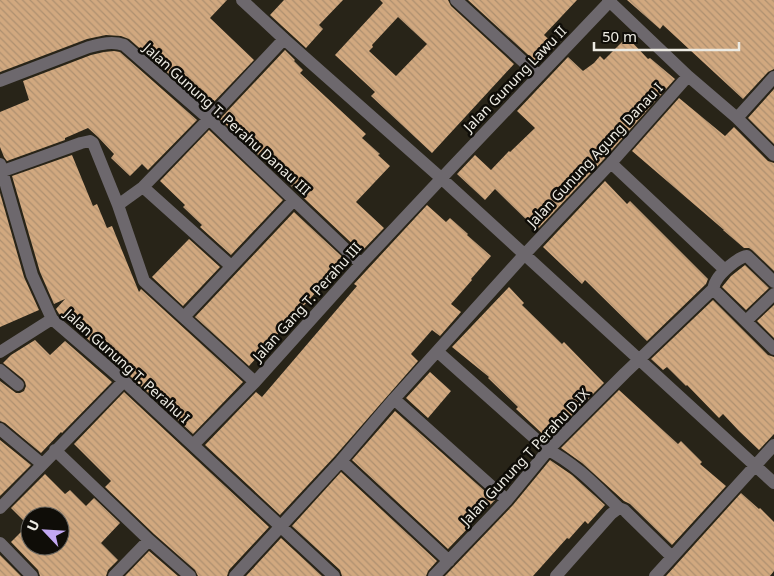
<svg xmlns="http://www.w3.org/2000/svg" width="774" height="576" font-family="'Noto Sans',sans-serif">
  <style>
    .building { fill: url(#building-back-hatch); fill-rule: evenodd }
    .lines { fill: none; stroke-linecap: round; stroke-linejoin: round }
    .street { stroke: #6d686d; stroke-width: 12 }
    .labels { text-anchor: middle; stroke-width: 5; stroke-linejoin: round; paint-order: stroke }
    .street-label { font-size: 14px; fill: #edebe3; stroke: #0f0d08 }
  </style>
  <defs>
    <pattern id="building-back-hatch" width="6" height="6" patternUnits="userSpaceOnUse" patternTransform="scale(1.25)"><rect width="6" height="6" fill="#d1a87f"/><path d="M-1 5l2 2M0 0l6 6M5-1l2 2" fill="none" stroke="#ae9070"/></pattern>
  </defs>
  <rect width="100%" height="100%" fill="#282418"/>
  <path class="building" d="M0,0H227L210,18L254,60L208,108L129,39L121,36L106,35L87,39L0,72Z
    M284,0H343L319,25L323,29L306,48L270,15Z
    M380,0H448L451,6L514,64L432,153L371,96L375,92L335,55L383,3ZM398,17L427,44L396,76L369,51L373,47L372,45Z
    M468,0H577L544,35L556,46L538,64Z
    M627,0H774V69L768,72L743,99L663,25L660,29Z
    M627,37L648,59L650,58L675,79L605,158L537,230L495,189L485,200L457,174L475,155L491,170L509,151L510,152L535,128L517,111L568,57L583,71L594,63L600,56L604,60Z
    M285,50L295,60L294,61L303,70L300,73L366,134L362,138L380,154L378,155L390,166L356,202L384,228L361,252L220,119Z
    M114,51L120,52L197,120L148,170L142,164L130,176L111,158L114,154L98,137L88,128L65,138V140L7,161L4,157L0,147V112L29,100L23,81L91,55L104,52Z
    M774,89V144L748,118Z
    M679,98L725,136L734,127L768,161L774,163V271L752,250L749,248H744L723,230H724L632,151Z
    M209,130L283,200L231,255L200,227L202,225L183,207L185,205L160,181Z
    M72,155L93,206L97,204L107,228L112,226L139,292L141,289L243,382L193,434L129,375L59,314L56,309L65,299L54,304L40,272L12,176Z
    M605,181L627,204L630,201L708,279L706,284L647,341L585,280L582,284L543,247Z
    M0,193L24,277L39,310L0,327Z
    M427,205L446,222L450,218L468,234L467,235L491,256L471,279L472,280L451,304L461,312L440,336L432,330L411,354L418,361L335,456L280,515L205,445L256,392L262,397L357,286L354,284Z
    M294,212L350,264L342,273L337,269L249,366L195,317Z
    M189,239L220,267L183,306L152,277Z
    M745,265L769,288L746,310L722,287L731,276Z
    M509,287L524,303L522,305L562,344L564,342L604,383L548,439L516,409L518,407L488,378L489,377L452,347Z
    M713,300L768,355L774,357V434L759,450L739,431L723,414L719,418L687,385L686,386L667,367L663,370L651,359Z
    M774,305V338L757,321Z
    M35,340L50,355L65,341L112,382L62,433L61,432L41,453L5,423L0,421V381L16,393H20L24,391L26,386L25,382L23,379L3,363L11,355Z
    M430,372L451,391L428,418L406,398Z
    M619,390L678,444L681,441L702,462L700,464L726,486L672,545L630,504L624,501L582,463L561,448Z
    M124,392L269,527L229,570L227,576H198L195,570L154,534L105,487L111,481L74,444Z
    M395,411L495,500L448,549L352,460Z
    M0,440L31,465L0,496Z
    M550,460L572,475L605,505L588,524L585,521L569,539L567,538L533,576H445L513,505Z
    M341,472L437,561L428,571L426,576H342L340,570L292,526Z
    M45,474L65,494L70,490L86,506L94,498L120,523L101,543L118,560L108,570L106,576H40L38,570L11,542L28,525L11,508ZM30,516H60V546H30Z
    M741,493L759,509L760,508L774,522V571L770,576H666Z
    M281,538L322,576H246Z
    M149,551L178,576H125Z
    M0,555L21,576H0Z"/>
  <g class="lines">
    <path class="street" d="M242,0L284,39L441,178L774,483
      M456,0L539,76
      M608,0L688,76L737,118L774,155
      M0,81L89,47C101,44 112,41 124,45L209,119L361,264
      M737,118L774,77
      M611,163L725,270
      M0,164L32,275L52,319L124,381L334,576
      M0,172L81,143L90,141L93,143L118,205
      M143,187L231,266
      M713,289L774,349
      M184,317L294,200
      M746,321L774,294
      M0,352L52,319
      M438,352L548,450C576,464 597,487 619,508L624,510L672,557
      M0,370L18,385
      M255,382L144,281L118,205L143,187L209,119L284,39
      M394,399L507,500
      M0,429L42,464
      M193,445L255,382L361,264L454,165L611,0
      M55,450L149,540L190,576
      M341,461L449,561
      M0,508L124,381
      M0,543L32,576
      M114,576L149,540
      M235,576L341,461L394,399L524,255L611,163L688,76
      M434,576L507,500L548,450L625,373L713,289C714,287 714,284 716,281C720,273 738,257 747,256L774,282
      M556,576L611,514L619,508
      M655,576L774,445"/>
  </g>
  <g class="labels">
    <g class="street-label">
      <text transform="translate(515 79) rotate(-46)" y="5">Jalan Gunung Lawu II</text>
      <text transform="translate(227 119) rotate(42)" y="5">Jalan Gunung T. Perahu Danau III</text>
      <text transform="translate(595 155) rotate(-47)" y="5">Jalan Gunung Agung Danau I</text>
      <text transform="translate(307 302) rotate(-48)" y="5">Jalan Gang T. Perahu III</text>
      <text transform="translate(127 366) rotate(42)" y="5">Jalan Gunung T. Perahu I</text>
      <text transform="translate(525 457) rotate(-47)" y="5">Jalan Gunung T Perahu D.IX</text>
    </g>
  </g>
  <g transform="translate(45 531) rotate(295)"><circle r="24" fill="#0f0d08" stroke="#686660"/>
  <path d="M0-4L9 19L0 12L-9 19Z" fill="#c2a8f2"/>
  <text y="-8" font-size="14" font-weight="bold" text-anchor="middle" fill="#edebe3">U</text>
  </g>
  <path d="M594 42v8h145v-8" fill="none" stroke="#edebe3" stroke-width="2.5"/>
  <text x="602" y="42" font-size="15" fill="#edebe3" stroke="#0f0d08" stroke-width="4" paint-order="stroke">50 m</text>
</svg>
